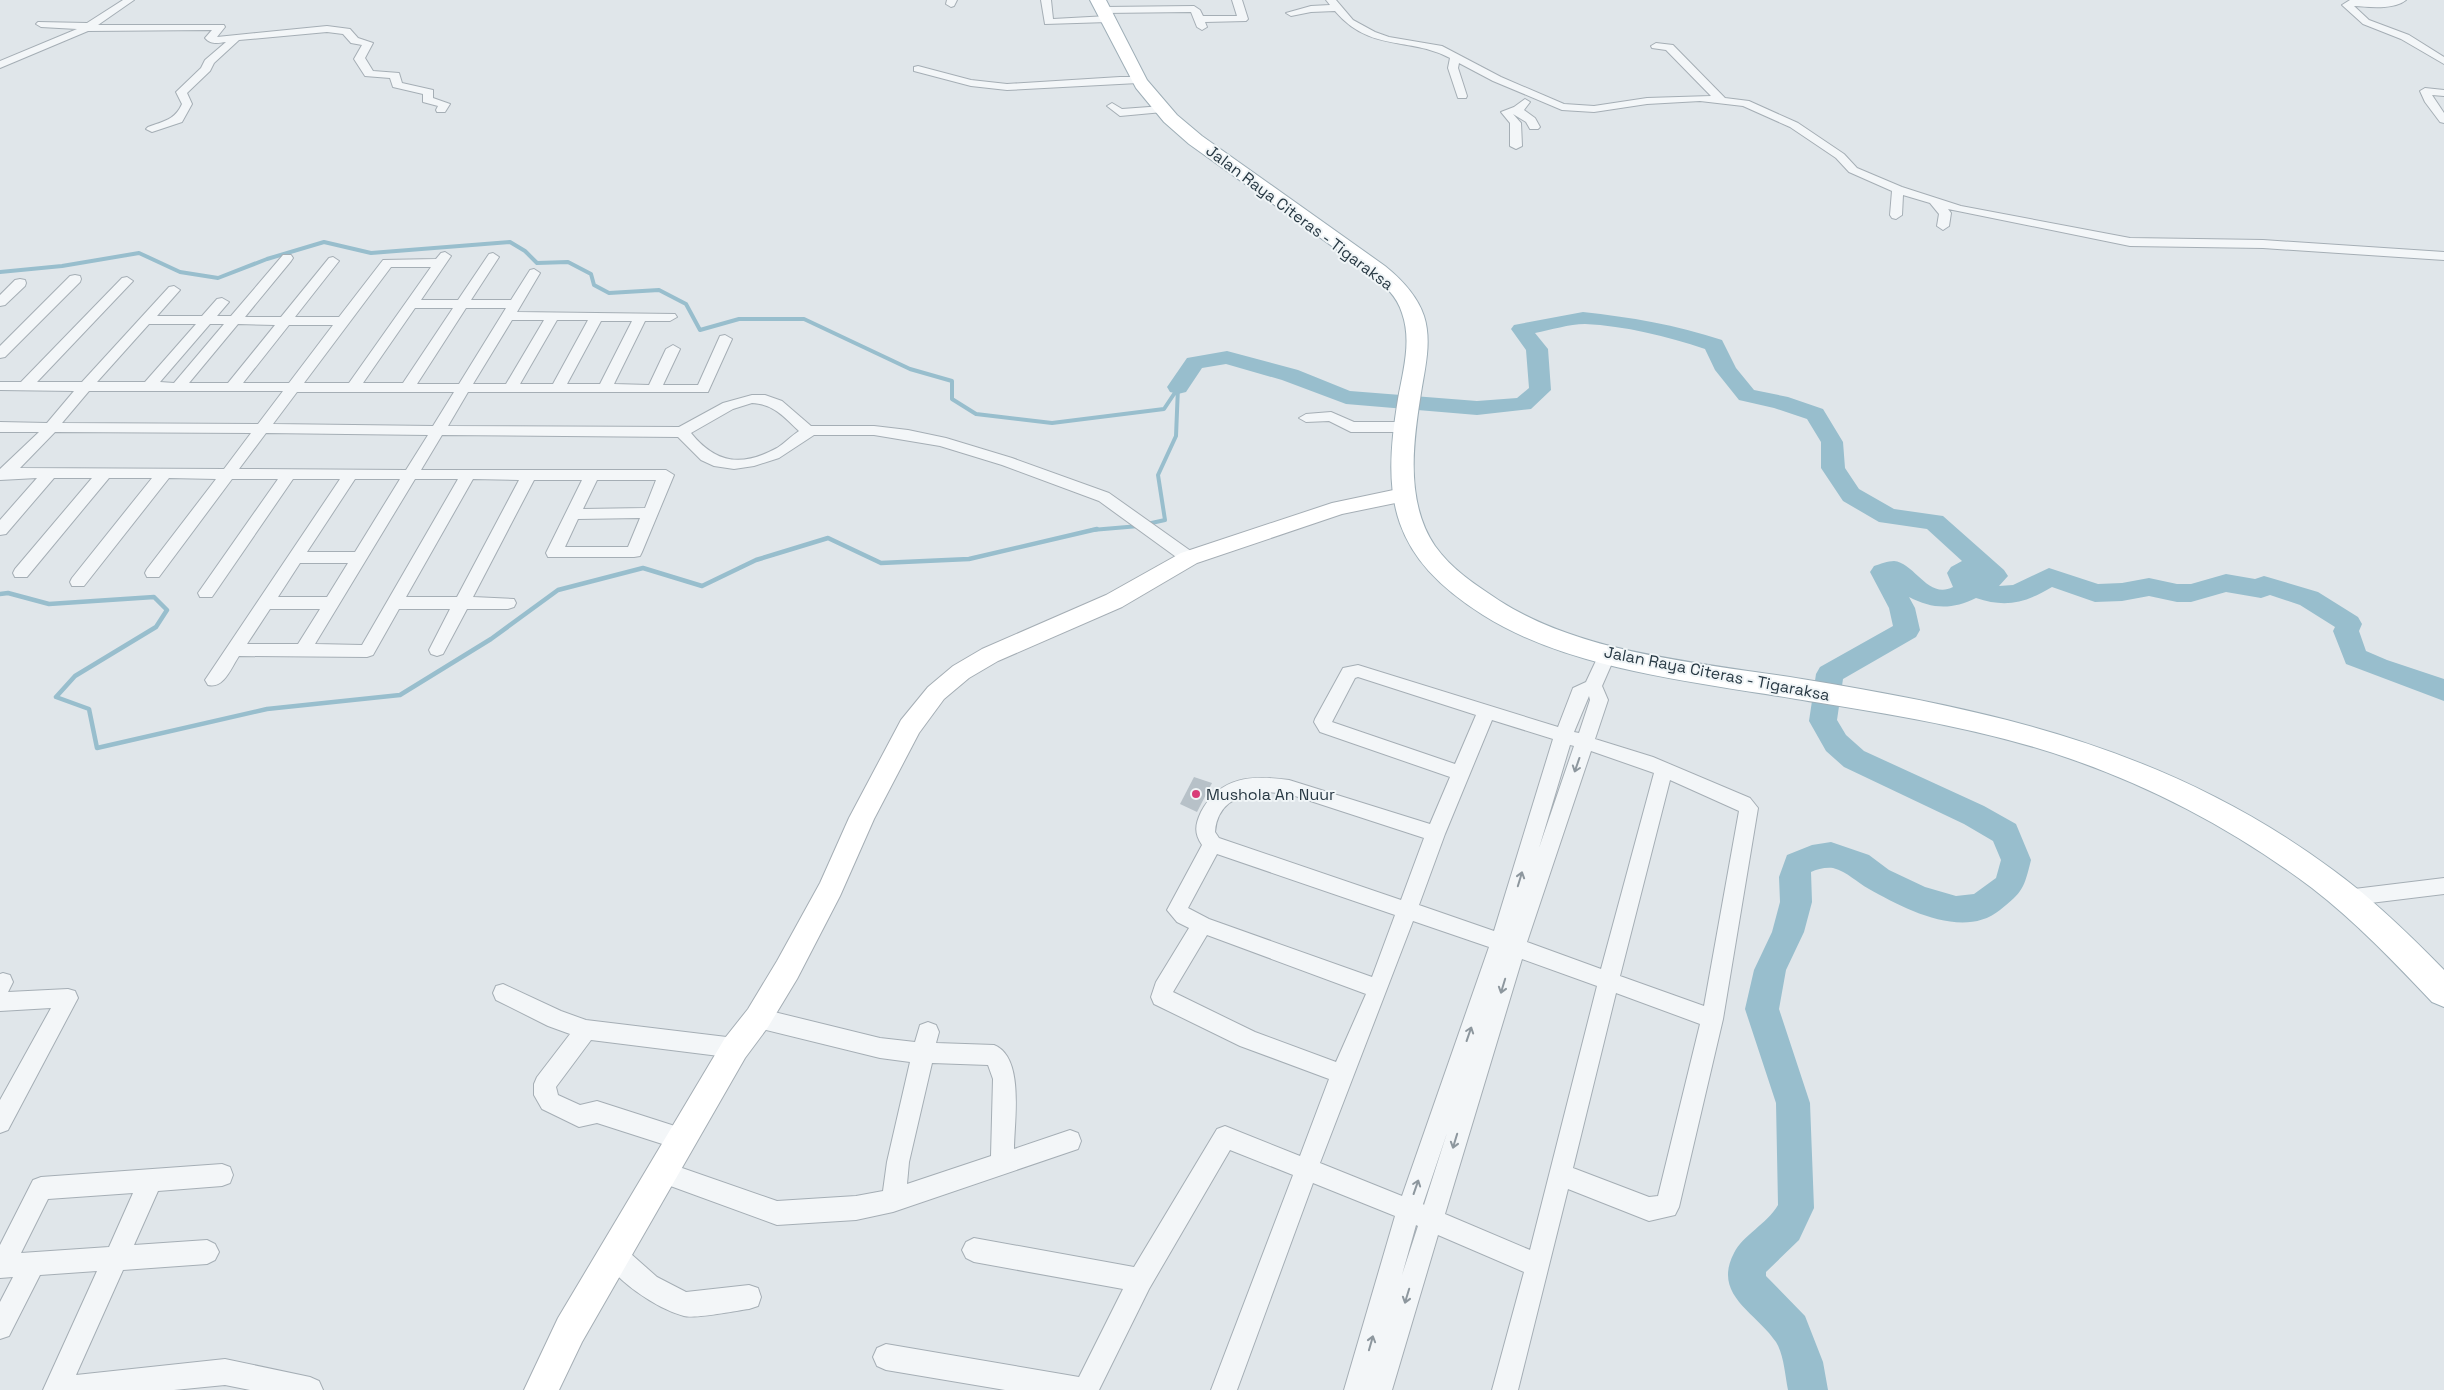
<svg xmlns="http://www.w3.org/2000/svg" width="2444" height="1390" font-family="'Space Grotesk',sans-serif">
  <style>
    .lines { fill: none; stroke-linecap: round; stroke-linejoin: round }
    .stream-far1 { stroke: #98becd; stroke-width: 4 }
    .stream { stroke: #98becd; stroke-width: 4.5 }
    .river { fill: #98becd; fill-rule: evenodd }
    .building { fill: #b7c1c8 }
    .street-casing { stroke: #a5aeb5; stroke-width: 2 }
    .secondary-casing { stroke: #a5aeb5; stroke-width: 2 }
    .primary-casing { stroke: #9eaeb7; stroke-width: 2 }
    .street { fill: #f3f6f8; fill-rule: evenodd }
    .secondary { fill: #fff; fill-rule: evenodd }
    .primary { fill: #fff; fill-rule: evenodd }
    .oneway { stroke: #8d979e }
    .poi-dot { fill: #d93c78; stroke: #f0f5f7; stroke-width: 2 }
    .labels { text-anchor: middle; stroke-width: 4; stroke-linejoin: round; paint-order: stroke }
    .street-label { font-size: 16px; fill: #273843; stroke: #f0f5f7 }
    .poi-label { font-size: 16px; fill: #273843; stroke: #f0f5f7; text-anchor: start }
  </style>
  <rect width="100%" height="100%" fill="#e0e6ea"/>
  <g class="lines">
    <path class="stream-far1" d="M0,272L62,266L139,253L180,272L218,278L267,259L324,242L371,253L510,242L525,251L537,263L568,262L591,274L594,285L609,293L659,290L686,304L700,330L739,319H804L910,369L952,381V399L976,414L1052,423L1164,409L1178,388
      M1147,524L1165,520L1158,475L1176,436L1178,387
      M1092,530L1139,526"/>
    <path class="stream" d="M0,594L8,593L49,604L154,597L167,610L156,627L75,676L56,697L89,709L97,748L267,709L400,695L491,639L558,590L643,568L702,586L756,560L828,538L881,563L969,559L1097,529"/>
    <path class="river" d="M1583,312C1630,317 1676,325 1722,340L1736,368L1754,390L1788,397L1823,409L1843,442L1845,468L1859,489L1894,509L1943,516L2004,570L2008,576L1999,586L2013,585L2049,568L2098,584L2122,583L2149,578L2177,584H2191L2226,574L2255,579L2264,576L2318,592L2358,617L2362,624L2359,631L2366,651L2387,660L2444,679V701L2346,664L2333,631L2335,627L2300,605L2270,595L2261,598L2226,592L2191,602H2177L2149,596L2122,601L2095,602L2052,587C2025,603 2006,608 1976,598C1952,610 1932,609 1909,597L1915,608L1920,630L1916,637L1843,679L1837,720L1846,735L1864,751L1984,806L2016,824L2031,860C2024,888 2023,892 2000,910C1963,940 1905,909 1869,889C1856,882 1848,872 1833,868C1826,867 1817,869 1811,872L1812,902L1804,932L1786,970L1779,1009L1810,1103L1814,1208L1799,1240L1766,1272V1276L1805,1316L1823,1362L1828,1390H1788C1785,1375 1784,1355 1776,1342C1756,1312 1712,1295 1734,1253C1743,1235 1767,1224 1778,1205L1776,1103L1745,1009L1754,970L1772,932L1780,902L1779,877L1787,855L1812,845L1831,842L1869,855L1889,870L1925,887L1956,896L1974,894L1996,878L2001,860L1993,841L1964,824L1844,767L1826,751L1809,721L1816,674L1820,667L1893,626L1889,608L1870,572L1874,566C1880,564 1888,561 1894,561C1915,563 1928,600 1953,587L1947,573L1951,567L1962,561L1927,529L1879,522L1843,501L1821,468V442L1807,419L1774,408L1739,400L1715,370L1705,349C1667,336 1625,326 1585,324C1569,324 1551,330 1535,333L1548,349L1551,390L1531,409L1477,415L1346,404L1282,380L1226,364L1202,368L1186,392L1178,394L1170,392L1167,387L1187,358L1227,351L1298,370L1350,391L1477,401L1517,398L1529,388L1526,350L1511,329L1514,325Z"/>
  </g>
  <path class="building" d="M1194,777L1212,783L1197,812L1180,804Z"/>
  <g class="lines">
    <g class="street-casing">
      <path id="street" d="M123,0H134L98,25H224L225,27L217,37L327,26L350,29L358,38L373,43L365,58L373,71L399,73L402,83L433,90V98L450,104L445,112H437L436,110L438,106L423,102V94L393,87L390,78L365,76L354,59L362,45L351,43L343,34L327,32L239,40L214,63L210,71L187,93L192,104L182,122L152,132L146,129L148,127C164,121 175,120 182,104L176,92L201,68L205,60L226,42C218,43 211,45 205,38L212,30L88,31L0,68V61L77,29L41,27L36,24L38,22L87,23Z
        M947,0H957L954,6L951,7L946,4Z
        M1041,0H1051L1053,19L1108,16L1113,19L1108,22L1045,24Z
        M1232,0H1242L1248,19L1246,21L1205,22L1207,27L1202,30L1197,27L1191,12L1104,13L1099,10L1104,7L1194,6L1200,10L1203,16H1237Z
        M1326,0H1336L1353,20L1375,32L1389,37L1442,46L1501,77L1564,104L1594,106L1647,98L1711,96L1666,50L1652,48L1651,46L1656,43L1673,45L1725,98L1749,101L1798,123L1844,154L1857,168L1902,187L1961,206L2130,238L2263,240L2444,252V260L2263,248L2130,246L1948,209L1951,213L1949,226L1943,230L1937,226L1939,214L1930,203L1903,195L1902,215L1896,219L1892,218L1890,215L1892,191L1849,172L1836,158L1790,127L1743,106L1700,101L1647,104L1594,112L1562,110L1493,81L1459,63L1458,68L1467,96L1466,98H1458L1448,68L1450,58C1408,36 1371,53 1335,11L1311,12L1291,16L1286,13L1311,6L1330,5Z
        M2350,0H2406C2394,10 2369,7 2354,6L2369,20L2409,35L2444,57V64L2401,39L2363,24L2342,5Z
        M918,66L971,80L1007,84L1120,77H1138L1143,80L1138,83L1007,90L971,86L914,71V67Z
        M2425,88L2444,90V96L2432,95L2444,113V123L2440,122L2425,102L2420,91Z
        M1525,99L1530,102L1524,110L1535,118L1540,127L1538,129H1530L1526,122L1513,114L1521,123L1522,146L1516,149L1510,146V123L1501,112L1514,107Z
        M1112,103L1122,109L1163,106L1168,109L1163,112L1120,116L1107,106Z
        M445,252L451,256L421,300H458L489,254L493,253L499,257L471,300H511L530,270L534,269L540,273L517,312L675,314L677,317L670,321H645L614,384L649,385L666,349L673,345L680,349L663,385H698L720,336L725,335L732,339L708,392H468L448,426L679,427L723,403L752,395H765L782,401L811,426H874L908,430L946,438L1012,458L1109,493L1195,554L1197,558L1195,562H1183L1099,501L1002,465L940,446L874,435H814L779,458L754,466L734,469L714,466L701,460L678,437L442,435L421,470H666L674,475L642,552L640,556L634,557H548L546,553L582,480H534L473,597L514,599L516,603L514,607L508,609H467L443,654L437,656L431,654L429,650L450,609H399L373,655L367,657L239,656C231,668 224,689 208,685L205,680L340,479H293L212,597H200L198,593L278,479H232L159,577H147L145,573L147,569L216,479L169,478L84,586H72L70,582L72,578L152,478H109L27,577H15L13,573L15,569L92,478H54L6,534L0,535V520L37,478L0,480V469L39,432H0V422L47,423L74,391L0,390V382H21L122,278L127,277L133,281L37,382H82L169,287L174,286L180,290L157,316H202L217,299L222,298L229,302L217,316H231L283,255H291L293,258L291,261L245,317H281L329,258L333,257L339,261L295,317H339L383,260L436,259L441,253ZM391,267H431L349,383H304ZM415,308H453L403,383H363ZM466,308H506L459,384H417ZM512,320H544L506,384H473ZM557,320H588L553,384H520ZM601,321H632L600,384H567ZM149,324H196L145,382H97ZM210,324H224L174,383L160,382ZM238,324L275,325L228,383H189ZM289,325H333L289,383H243ZM89,391H283L258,424L62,423ZM297,392H454L433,426L273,424ZM752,403C774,404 784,417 799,431C791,436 785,443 777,448C742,467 716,464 691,433L733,409ZM55,432L251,433L224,469L20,468ZM266,433L428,435L406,470L239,469ZM355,479H400L355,552H307ZM415,479H458L362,645L315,644ZM473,479L519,480L457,597H406ZM597,480H656L645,508L583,509ZM640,518L628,547H565L578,519ZM300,563H348L327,597H278ZM270,609H320L298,644H247Z
        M75,275L80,276L81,279L80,282L5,357L0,358V346L70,276Z
        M20,279L25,280L26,283L25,286L5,305L0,306V295L15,280Z
        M1331,412L1354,422H1404L1411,427L1404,432H1351L1329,421L1306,422L1299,418L1306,414Z
        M1607,648L1613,650L1616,654L1602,686L1608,700L1595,739L1653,757L1750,798L1758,808L1723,1019L1679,1207L1675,1215L1649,1221L1568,1189L1518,1390H1492L1524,1272L1438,1235L1392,1390H1344L1395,1216L1313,1183L1237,1390H1211L1293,1175L1230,1150L1149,1289L1099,1390H1005L886,1370L877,1366L873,1357L877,1348L886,1344L1079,1377L1123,1289L974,1262L966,1258L962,1250L966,1242L974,1238L1134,1267L1217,1129L1225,1126L1300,1156L1329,1079L1240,1046L1154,1004L1151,997L1156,982L1189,928L1177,922L1167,910L1202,845C1194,833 1195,825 1201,812C1220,776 1253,775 1289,780L1430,824L1450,777L1320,732L1314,722L1315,719L1343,668L1358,665L1558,727L1573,688L1586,682L1601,650ZM1358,677L1476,715L1455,764L1332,722L1355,678ZM1589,696L1590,700L1579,733L1574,732ZM1492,720L1553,739L1494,931L1419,905L1445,834ZM1570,745L1574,746L1539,848ZM1591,751L1654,773L1601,969L1527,942ZM1670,780L1739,811L1704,1006L1620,976ZM1267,792L1289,794L1424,838L1401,900L1219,838L1215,832C1217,803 1240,793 1267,792ZM1217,854L1395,915L1372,977L1209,919L1188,908ZM1413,921L1489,947L1402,1196L1320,1163ZM1207,935L1366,994L1336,1062L1255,1032L1173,992ZM1522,959L1597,986L1530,1250L1445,1214ZM1616,993L1700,1024L1658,1196L1649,1197L1573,1168ZM1447,1133L1424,1205L1423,1204ZM1416,1225L1418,1226L1402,1275Z
        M2444,878V894L2346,906L2339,904L2336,898L2339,892L2346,890Z
        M3,973L10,975L13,982L8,992L68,989L75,991L78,998L8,1130L0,1133V1100L51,1008L0,1011V974Z
        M503,984L561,1011L586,1020L735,1038L743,1041L746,1048L743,1055L735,1058L591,1040L556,1087L558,1095L580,1105L597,1101L681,1128L689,1131L692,1139L689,1147L681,1150L597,1123L579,1127L542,1109L534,1095V1084L537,1077L570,1034L548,1026L496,1000L493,993L496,986Z
        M758,1008L880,1038L915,1042L920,1025L928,1022L936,1025L939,1032L936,1043L994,1045C1025,1057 1014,1122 1014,1149L1070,1130L1078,1133L1081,1141L1078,1149L893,1212L856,1220L777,1225L654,1180L651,1172L654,1164L662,1161L777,1201L856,1196L883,1191L887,1162L910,1062L880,1058L758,1028L751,1025L747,1018L751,1011ZM932,1063L988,1065L993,1079L991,1156L907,1184L909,1162Z
        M222,1164L230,1167L233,1175L230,1183L222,1186L158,1191L134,1245L207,1240L215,1244L219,1252L215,1260L207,1264L123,1270L76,1375L225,1359L310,1377L319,1381L323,1390H250L225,1385L174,1390H43L97,1271L40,1275L9,1336L0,1339V1302L13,1277L0,1278V1245L33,1180L41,1177ZM133,1193L109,1247L21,1253L48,1199Z
        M614,1242L622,1246L657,1277L686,1292L749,1285L758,1288L761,1297L758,1306L749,1309C734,1311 696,1319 684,1316C657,1309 612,1279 602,1254L606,1246Z"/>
    </g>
    <g class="secondary-casing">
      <path id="secondary" d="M1403,488L1410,490L1413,495L1410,500L1342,514L1197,563L1122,607L998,661L969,678L944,699L919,733L874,819L840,896L797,979L768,1027L745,1058L582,1342L559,1390H524L558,1318L725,1038L748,1009L777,961L820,883L849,818L901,720L928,687L953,666L982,649L1106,595L1181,553L1332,503Z"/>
    </g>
    <g class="primary-casing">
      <path id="primary" d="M1090,0H1106L1147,80L1177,115L1202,136L1385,266C1401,279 1417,295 1424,316C1432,341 1425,368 1421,393C1413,442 1405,502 1435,546C1452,570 1476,585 1500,601C1585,655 1704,663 1802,679C1997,711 2170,749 2333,870C2373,899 2409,934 2444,970V1007L2432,1002C2394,962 2356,922 2312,888C2239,833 2157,789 2071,759C1982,728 1888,714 1796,699C1696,682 1570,670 1483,615C1392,557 1381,501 1398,399C1403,371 1412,341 1402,313C1397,296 1384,285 1371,274L1189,144L1164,122L1136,88Z"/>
    </g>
    <use href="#street" class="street"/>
    <use href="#secondary" class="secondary"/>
    <use href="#primary" class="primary"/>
  </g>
  <defs><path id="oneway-shaft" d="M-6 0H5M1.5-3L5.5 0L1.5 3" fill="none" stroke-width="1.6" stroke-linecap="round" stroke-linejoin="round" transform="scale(1.25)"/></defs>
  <g class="oneway">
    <use href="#oneway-shaft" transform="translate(1577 765) rotate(109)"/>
    <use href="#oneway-shaft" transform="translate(1520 879) rotate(-73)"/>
    <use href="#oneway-shaft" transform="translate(1503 986) rotate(107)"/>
    <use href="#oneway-shaft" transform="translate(1469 1034) rotate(-71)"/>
    <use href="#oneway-shaft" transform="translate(1455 1141) rotate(107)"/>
    <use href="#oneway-shaft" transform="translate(1416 1187) rotate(-71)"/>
    <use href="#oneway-shaft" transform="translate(1407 1296) rotate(107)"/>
    <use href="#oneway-shaft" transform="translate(1371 1343) rotate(-74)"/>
  </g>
  <circle class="poi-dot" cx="1196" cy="794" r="5"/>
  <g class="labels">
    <g class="street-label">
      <text transform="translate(1300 217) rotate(37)" y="6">Jalan Raya Citeras - Tigaraksa</text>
      <text transform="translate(1717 673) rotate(11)" y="6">Jalan Raya Citeras - Tigaraksa</text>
    </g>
    <g class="poi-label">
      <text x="1206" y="800">Mushola An Nuur</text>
    </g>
  </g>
</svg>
